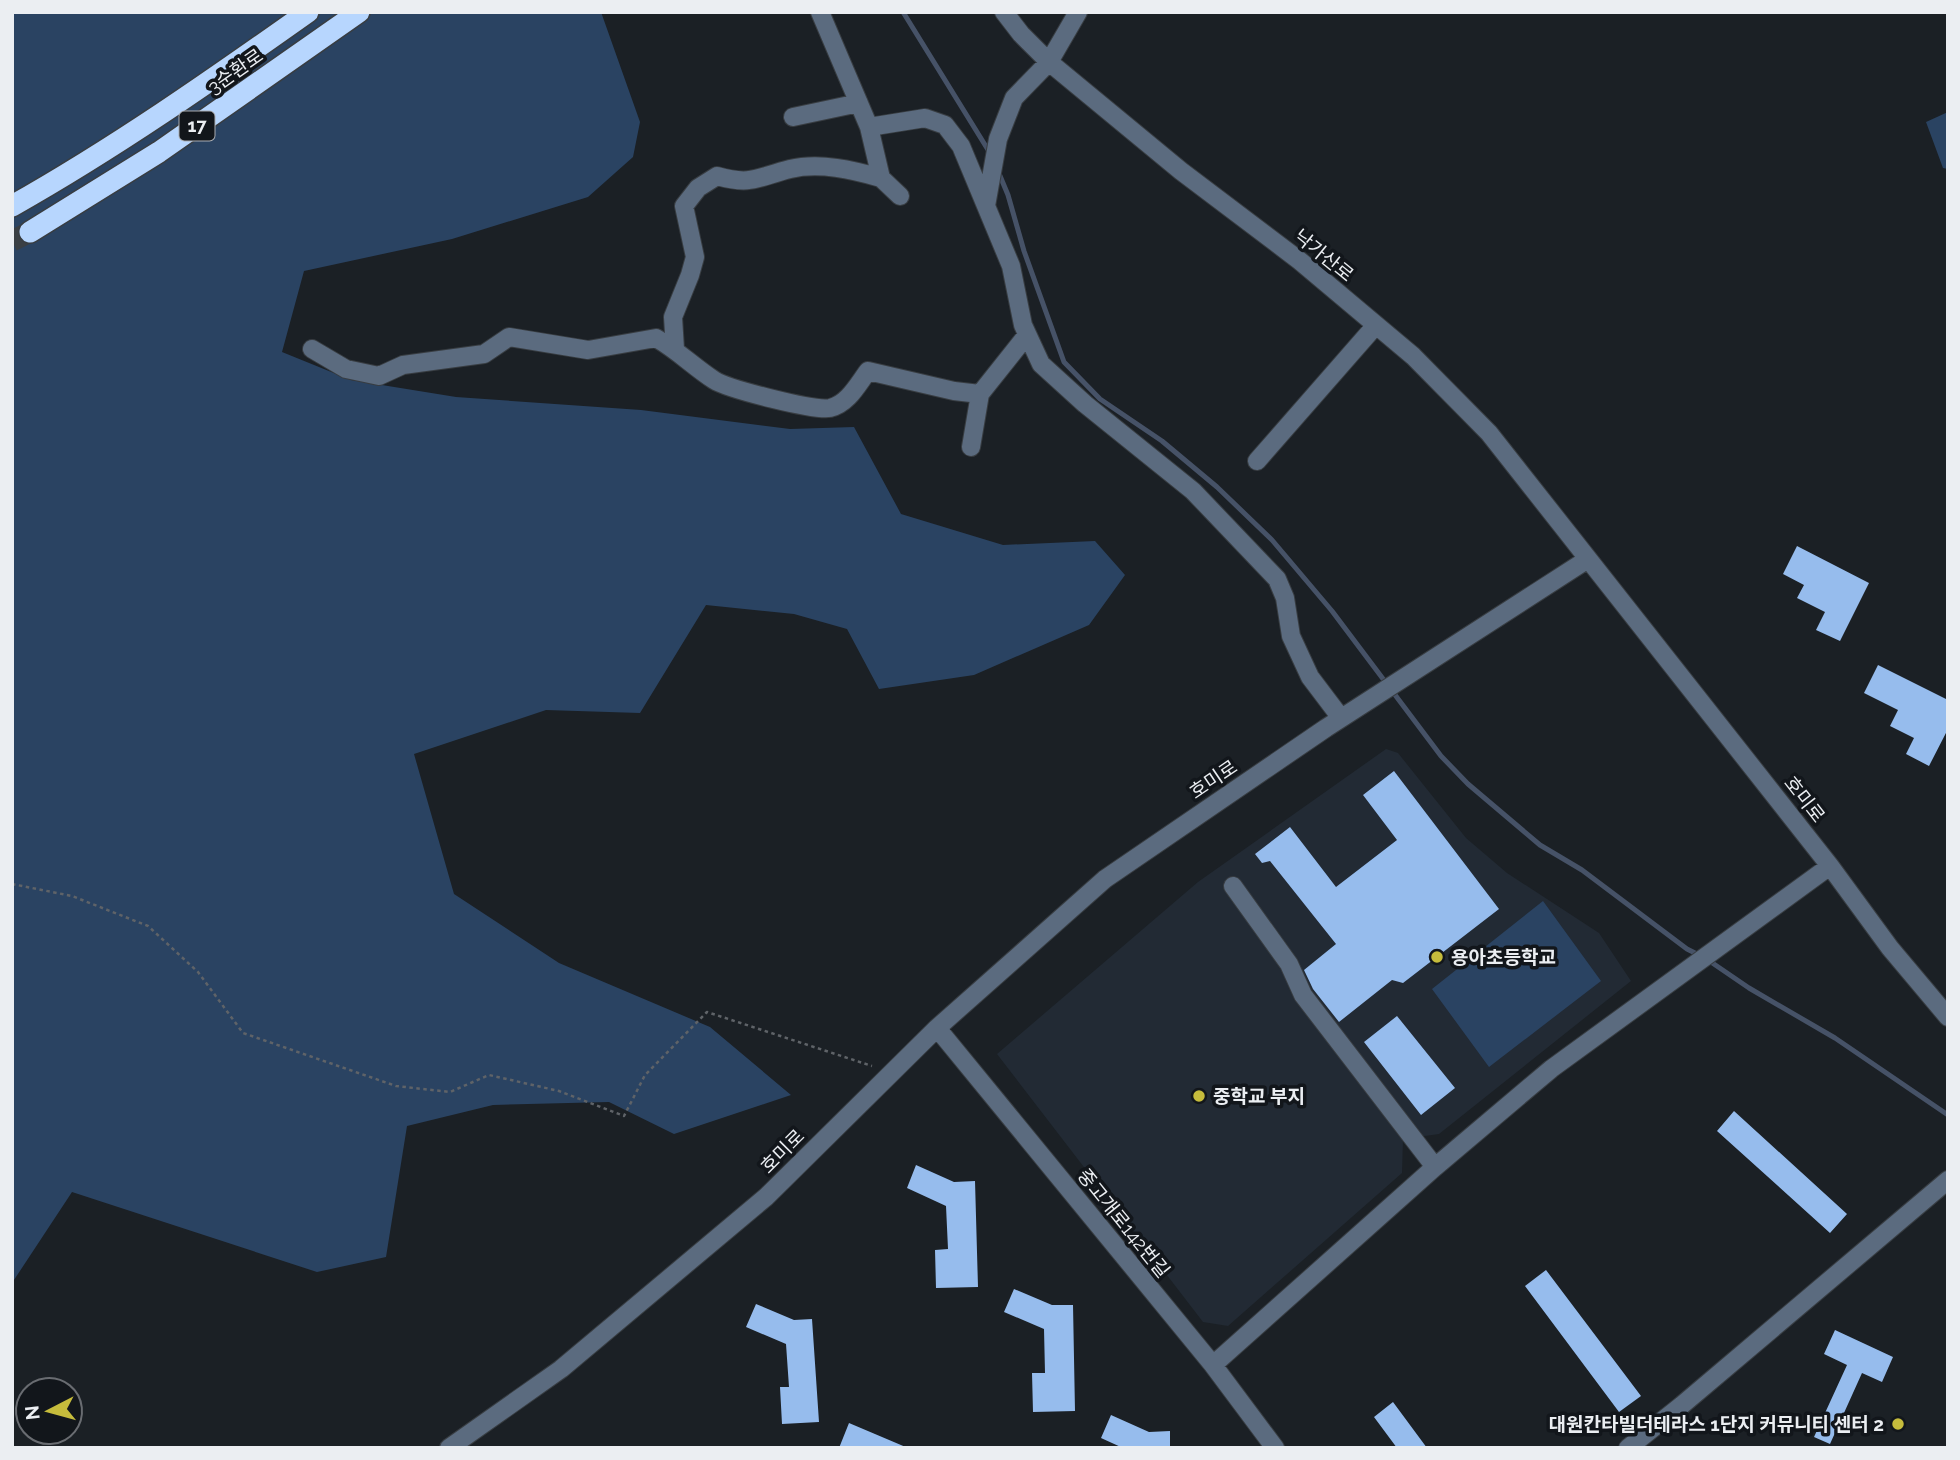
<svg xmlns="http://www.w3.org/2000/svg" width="1960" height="1460" font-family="Raleway,'Noto Sans KR',sans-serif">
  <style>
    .built { fill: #222a34 }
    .green { fill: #2a4362 }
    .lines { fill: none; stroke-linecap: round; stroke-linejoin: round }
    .stream { stroke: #465267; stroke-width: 5 }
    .building { fill: #96bced }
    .highway-tunnel { stroke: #3a3f44; stroke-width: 21; stroke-dasharray: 21 10; stroke-linecap: butt }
    .minor-casing { stroke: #383d42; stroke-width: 20 }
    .highway-casing { stroke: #383d42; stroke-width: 24 }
    .path { stroke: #5f6368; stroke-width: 2.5; stroke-dasharray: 3.5 3.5; stroke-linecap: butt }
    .minor { stroke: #5b6b7f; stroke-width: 18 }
    .highway { stroke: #b7d6fe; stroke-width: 21 }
    .poi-dot { fill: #c6bc3c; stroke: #12161b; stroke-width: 2.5 }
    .labels { text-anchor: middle; stroke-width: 7; stroke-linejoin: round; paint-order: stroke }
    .shield { fill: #12161b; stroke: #aaadb2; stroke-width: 2 }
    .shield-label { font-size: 18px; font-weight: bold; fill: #ebeef2 }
    .street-label { font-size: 19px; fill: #ebeef2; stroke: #12161b }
    .poi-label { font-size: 19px; font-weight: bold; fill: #ebeef2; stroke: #12161b; text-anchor: start }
  </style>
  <rect width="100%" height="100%" fill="#1b2025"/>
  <path class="built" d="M1386,749L1398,753L1466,838L1507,873L1599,933L1631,981L1439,1134L1403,1139L1402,1173L1228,1326L1203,1322L997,1054L1198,882Z"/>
  <path class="green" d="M12,12H601L640,122L633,157L588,197L452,239L304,271L282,352L351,380L456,397L641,410L790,429L854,427L901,514L1003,545L1095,541L1125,575L1089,625L974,675L879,689L847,629L794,614L706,605L640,713L546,710L414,754L454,894L559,963L710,1027L791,1095L674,1134L609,1102L493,1105L407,1126L386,1257L317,1272L72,1192L12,1283Z
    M1948,112V169L1943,168L1926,122Z
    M1543,901L1601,981L1489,1067L1432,989Z"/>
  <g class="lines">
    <path class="stream" d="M903,12L990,153
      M998,171L1008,195L1024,251L1064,362L1100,399L1162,441L1217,487L1272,540L1332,611L1441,756L1468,784L1540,845L1582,870L1687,949L1699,955
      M1708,960L1749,988L1835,1038L1948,1115"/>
  </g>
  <path class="building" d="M1797,546L1869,583L1840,641L1816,630L1825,612L1797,598L1804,585L1783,574Z
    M1878,665L1948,700V729L1929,766L1906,754L1914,738L1890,726L1898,710L1864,693Z
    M1394,771L1499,909L1403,983L1392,980L1339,1022L1313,989L1304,970L1336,944L1270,861L1262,863L1255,854L1290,827L1336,887L1397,840L1363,795Z
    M1397,1016L1455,1088L1421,1115L1364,1042Z
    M1734,1111L1847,1214L1830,1233L1717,1131Z
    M916,1165L954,1182L975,1181L978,1287L936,1288L935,1250L948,1249L946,1206L907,1188Z
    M1546,1270L1641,1396L1619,1412L1525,1286Z
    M1014,1289L1052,1305H1073L1075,1411L1033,1412L1032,1373H1045L1044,1329L1004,1312Z
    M756,1304L794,1320L812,1319L819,1422L782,1424L780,1387H789L786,1344L746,1327Z
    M1835,1330L1893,1357L1882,1382L1862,1373L1830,1444L1814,1437L1847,1365L1824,1354Z
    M1393,1402L1427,1448H1397L1374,1417Z
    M1111,1415L1149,1432L1170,1431V1448H1123L1101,1438Z
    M849,1423L908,1448H839Z"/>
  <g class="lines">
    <path class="highway-tunnel" d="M12,241L30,232"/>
    <g class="minor-casing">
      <path id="minor" d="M820,12L869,127L881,178L900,196
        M1004,12L1021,34L1049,62L1181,171L1300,261L1413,356L1489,433L1830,866L1890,948L1948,1017
        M793,117L859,103
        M869,127L925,118L945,125L961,146L1011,266L1023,325L1041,364L1085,404L1193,491L1277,579L1285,598L1291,636L1310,677L1341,718
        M986,206L998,139L1014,98L1049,62L1078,12
        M312,349L346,369L379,376L403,365L484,354L509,337L588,350L656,338C677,350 694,367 714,380C728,389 814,411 830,408C848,404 858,384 868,371L954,391L980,394
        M675,349L673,317L690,275L695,257L684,206L698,188L717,176C752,186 758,177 790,169C820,162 853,170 881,178
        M971,447L980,394L1027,335
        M1257,461L1376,325
        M1233,886L1289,964L1303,995L1435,1167
        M937,1028L1213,1365L1275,1448
        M1213,1365L1435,1167L1551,1069L1830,866
        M449,1448L561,1369L766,1197L937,1028L1105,879L1326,728L1588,559
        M1628,1448L1682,1405L1948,1180"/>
    </g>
    <g class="highway-casing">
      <path id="highway" d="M12,206C115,148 212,80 308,12
        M30,232L159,152L359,12"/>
    </g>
    <path class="path" d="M12,884L72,896L148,926L198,972L243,1033L396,1086L450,1092L489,1075L559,1091L624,1116L645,1075L707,1012L872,1066"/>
    <use href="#minor" class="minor"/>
    <use href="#highway" class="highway"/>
  </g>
  <g class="poi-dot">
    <circle cx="1437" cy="957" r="7"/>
    <circle cx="1199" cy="1096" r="7"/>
    <circle cx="1898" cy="1424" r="7"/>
  </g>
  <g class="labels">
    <rect class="shield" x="179.5" y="111.5" width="35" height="29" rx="5"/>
    <g class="shield-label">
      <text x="197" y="132">17</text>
    </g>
    <g class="street-label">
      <text transform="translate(235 71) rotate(-35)" y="7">3순환로</text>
      <text transform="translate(1324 255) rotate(39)" y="7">낙가산로</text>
      <text transform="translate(1213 779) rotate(-34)" y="7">호미로</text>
      <text transform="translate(1805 799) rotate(52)" y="7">호미로</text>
      <text transform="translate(782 1151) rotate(-45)" y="7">호미로</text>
      <text transform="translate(1124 1223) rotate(51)" y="7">중고개로142번길</text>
    </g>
    <g class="poi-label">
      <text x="1451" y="964">용아초등학교</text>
      <text x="1213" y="1103">중학교 부지</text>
      <text x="1884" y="1431" text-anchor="end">대원칸타빌더테라스 1단지 커뮤니티 센터 2</text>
    </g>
  </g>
  <rect width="1960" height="1460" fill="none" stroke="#ebeef2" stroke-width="28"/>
  <g transform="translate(49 1411) rotate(264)"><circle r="33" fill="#12161b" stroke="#696c71" stroke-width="2"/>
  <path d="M0-5L12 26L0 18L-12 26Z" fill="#c6bc3c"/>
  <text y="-10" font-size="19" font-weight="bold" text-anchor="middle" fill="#ebeef2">N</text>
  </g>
</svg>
